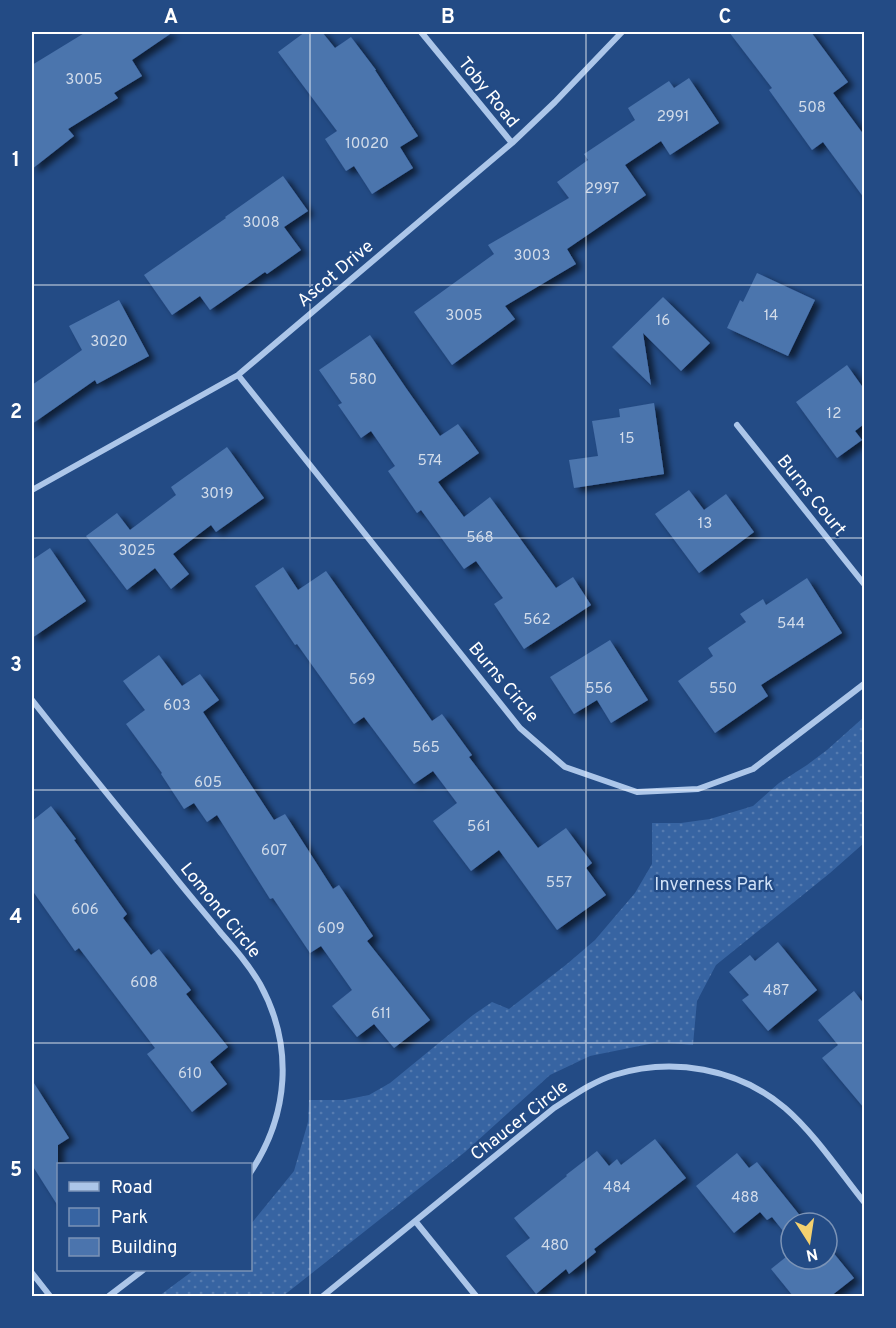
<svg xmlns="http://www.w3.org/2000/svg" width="896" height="1328" font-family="Overpass,sans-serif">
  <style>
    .green { fill: url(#green-dots) }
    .building { fill: #4b74ad; filter: url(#shadow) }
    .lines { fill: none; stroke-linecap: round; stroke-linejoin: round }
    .street { stroke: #acc6e9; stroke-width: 6 }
    .grid { fill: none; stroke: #fff; stroke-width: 1.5; stroke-opacity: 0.55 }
    .labels { text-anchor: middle; stroke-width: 4.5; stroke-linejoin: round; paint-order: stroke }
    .number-label { font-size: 15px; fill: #d2dcea }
    .street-label { font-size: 18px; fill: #fff; stroke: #234b85 }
    .park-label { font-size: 18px; fill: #d0e1f7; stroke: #234b85 }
    .neatline { fill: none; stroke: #fff; stroke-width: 2 }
    .grid-label { font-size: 20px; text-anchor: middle; font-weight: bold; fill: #fff }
  </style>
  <defs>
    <pattern id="green-dots" width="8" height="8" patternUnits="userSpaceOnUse" patternTransform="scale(1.5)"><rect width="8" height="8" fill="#3764a2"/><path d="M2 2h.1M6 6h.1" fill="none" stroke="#557bb0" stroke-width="1.8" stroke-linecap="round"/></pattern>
    <filter id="shadow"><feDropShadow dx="6" dy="4" stdDeviation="3" flood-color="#0009"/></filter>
  </defs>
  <rect width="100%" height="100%" fill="#234b85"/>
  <path class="green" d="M864,717V843L830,873L716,965L697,1001L693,1045L659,1042L590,1056L550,1075L465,1152L283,1296H159L194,1270H250L251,1224L294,1171L308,1122L309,1100H344L369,1095L390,1083L473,1015L492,1002L509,1009L567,964L595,940L635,893L652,864V823H681L710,819L753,806L779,783L807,765L827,750Z"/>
  <path class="building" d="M86,32H173L132,60L142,76L114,93L118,98L68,129L74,136L32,169V65Z
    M305,32H322L335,48L351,37L376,70H375L418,136L400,147L413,168L372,194L354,166L346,171L325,139L337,131L278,52Z
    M729,32H811L848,82L833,93L864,135V198L823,142L812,150L769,90L772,88Z
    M689,78L719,123L670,155L661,141L625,165L646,195L567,249L576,264L505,306L515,319L452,365L414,312L494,254L488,245L569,198L557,182L588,160L584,154L635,120L628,108L669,81L674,88Z
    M283,176L308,211L284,227L301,250L267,274L265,272L210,310L200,296L172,315L144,275L226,218L225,217Z
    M757,273L815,300L788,356L727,328L740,300L743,302Z
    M663,297L710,343L681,371L643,333L651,385L612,347Z
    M119,300L149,356L97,384L95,380L32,424V385L82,350L69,326Z
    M370,335L406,388L440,436L458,424L479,453L438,482L464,517L490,497L556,588L573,577L591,605L524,649L494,604L503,598L476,561L464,569L421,510L417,513L388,471L395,466L371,431L361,438L338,405L342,403L319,370Z
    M847,365L864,389V424L855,431L862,440L837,458L796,402Z
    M654,403L664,474L574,488L569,460L598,456L592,421L620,417L619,409Z
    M227,447L264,498L216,532L211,525L173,554L189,574L171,589L155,568L127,590L86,536L117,513L130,530L176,495L171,487Z
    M689,490L704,510L726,494L754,532L699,573L655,514Z
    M50,548L86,601L32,638V560Z
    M283,567L298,590L326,571L432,721L442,714L472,755L469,757L538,848L566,828L592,863L586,868L606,895L557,930L499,850L471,871L433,821L457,803L433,771L414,784L364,717L354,724L297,644L295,645L255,586Z
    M807,578L842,633L761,685L768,696L715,733L678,681L713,656L708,648L746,622L740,614L763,599L766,605Z
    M610,640L648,700L611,723L597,700L574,714L550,677Z
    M159,655L182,686L200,674L219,700L203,712L274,820L285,814L333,889L339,885L373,936L367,941L430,1020L394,1048L374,1024L357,1037L332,1006L352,990L321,946L310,953L273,898L270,899L217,815L207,822L194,803L184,809L161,774L162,773L126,724L145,710L123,681Z
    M51,806L76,839L74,840L127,914L123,918L151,955L159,949L191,990L186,994L228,1047L210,1062L227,1084L192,1112L147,1054L155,1048L79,948L75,951L32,890V821Z
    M778,942L817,990L768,1031L742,1000L749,995L729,972L750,955L755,961Z
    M854,991L864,1004V1108L822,1058L838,1045L818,1020Z
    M32,1080L69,1138L58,1145V1206L32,1165Z
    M655,1139L686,1178L594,1249L596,1252L569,1274L566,1269L536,1294L506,1256L530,1238L514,1218L567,1176L566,1175L597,1151L609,1166L617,1159L621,1165Z
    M737,1153L749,1168L757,1162L806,1223H791V1241L772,1217L767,1220L760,1212L734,1233L696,1186Z
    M827,1245L854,1278L831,1296H793L771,1269L791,1253V1259H827Z"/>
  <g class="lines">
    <path class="street" d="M421,32L512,143
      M238,375L520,728L565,767L637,792L698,789L753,769L864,684
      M737,425L864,584
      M32,490L238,375L512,143L555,102L622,32
      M32,700C76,756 121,811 166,866C184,889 203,911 221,933C235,949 249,965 260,984C294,1046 289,1115 250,1173
      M416,1222L476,1296
      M32,1273L50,1296
      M109,1296L143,1270
      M323,1296L554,1108C573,1096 592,1082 614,1075C672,1057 738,1068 785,1108C814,1133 840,1172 864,1202"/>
  </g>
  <path class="grid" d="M310,32V1296M586,32V1296M32,285H864M32,538H864M32,790H864M32,1043H864"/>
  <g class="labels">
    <g class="number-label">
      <text x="84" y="84">3005</text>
      <text x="812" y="112">508</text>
      <text x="673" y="121">2991</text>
      <text x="367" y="148">10020</text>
      <text x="602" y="193">2997</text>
      <text x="261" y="227">3008</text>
      <text x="532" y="260">3003</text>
      <text x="464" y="320">3005</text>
      <text x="771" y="320">14</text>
      <text x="663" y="325">16</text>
      <text x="109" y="346">3020</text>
      <text x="363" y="384">580</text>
      <text x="834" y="418">12</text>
      <text x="627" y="443">15</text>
      <text x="430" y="465">574</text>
      <text x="217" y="498">3019</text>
      <text x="705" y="528">13</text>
      <text x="480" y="542">568</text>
      <text x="137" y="555">3025</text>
      <text x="537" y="624">562</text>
      <text x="791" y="628">544</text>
      <text x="362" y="684">569</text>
      <text x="599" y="693">556</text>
      <text x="723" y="693">550</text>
      <text x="177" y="710">603</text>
      <text x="426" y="752">565</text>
      <text x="208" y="787">605</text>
      <text x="479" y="831">561</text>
      <text x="274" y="855">607</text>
      <text x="559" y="887">557</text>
      <text x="85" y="914">606</text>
      <text x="331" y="933">609</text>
      <text x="144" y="987">608</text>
      <text x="776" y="995">487</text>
      <text x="381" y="1018">611</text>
      <text x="190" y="1078">610</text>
      <text x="617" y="1192">484</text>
      <text x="745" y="1202">488</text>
      <text x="555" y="1250">480</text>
    </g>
    <g class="street-label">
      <text transform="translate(489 92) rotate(51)" y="6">Toby Road</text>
      <text transform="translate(335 273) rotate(-40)" y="6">Ascot Drive</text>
      <text transform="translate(812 495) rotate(51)" y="6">Burns Court</text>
      <text transform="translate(504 682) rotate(50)" y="6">Burns Circle</text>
      <text transform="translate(221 910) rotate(51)" y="6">Lomond Circle</text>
      <text transform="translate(519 1120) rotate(-38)" y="6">Chaucer Circle</text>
    </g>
    <g class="park-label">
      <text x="714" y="890">Inverness Park</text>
    </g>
  </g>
  <rect width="896" height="1328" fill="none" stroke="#234b85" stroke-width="66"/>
  <rect x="57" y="1163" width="195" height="108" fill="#234b85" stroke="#7b93b6" stroke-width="1.5"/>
  <rect x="69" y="1182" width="30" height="9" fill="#acc6e9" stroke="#7b93b6" stroke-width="1.5"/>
  <text x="111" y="1193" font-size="18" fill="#ffffff">Road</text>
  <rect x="69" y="1208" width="30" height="18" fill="#3764a2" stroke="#7b93b6" stroke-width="1.5"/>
  <text x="111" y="1223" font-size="18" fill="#ffffff">Park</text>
  <rect x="69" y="1238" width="30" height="18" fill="#4b74ad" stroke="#7b93b6" stroke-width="1.5"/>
  <text x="111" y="1253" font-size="18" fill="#ffffff">Building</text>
  <g transform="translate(809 1241) rotate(168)"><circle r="28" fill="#234b85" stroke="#7b93b6" stroke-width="1.5"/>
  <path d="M0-4.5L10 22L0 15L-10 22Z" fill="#f4d16f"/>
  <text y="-9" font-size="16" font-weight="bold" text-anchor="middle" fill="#ffffff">N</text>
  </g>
  <rect x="33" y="33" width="830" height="1262" class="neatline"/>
  <g class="grid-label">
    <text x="171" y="23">A</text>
    <text x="448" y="23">B</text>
    <text x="725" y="23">C</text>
    <text x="16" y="166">1</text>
    <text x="16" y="418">2</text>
    <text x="16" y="671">3</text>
    <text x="16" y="923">4</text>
    <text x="16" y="1176">5</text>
  </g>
</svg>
